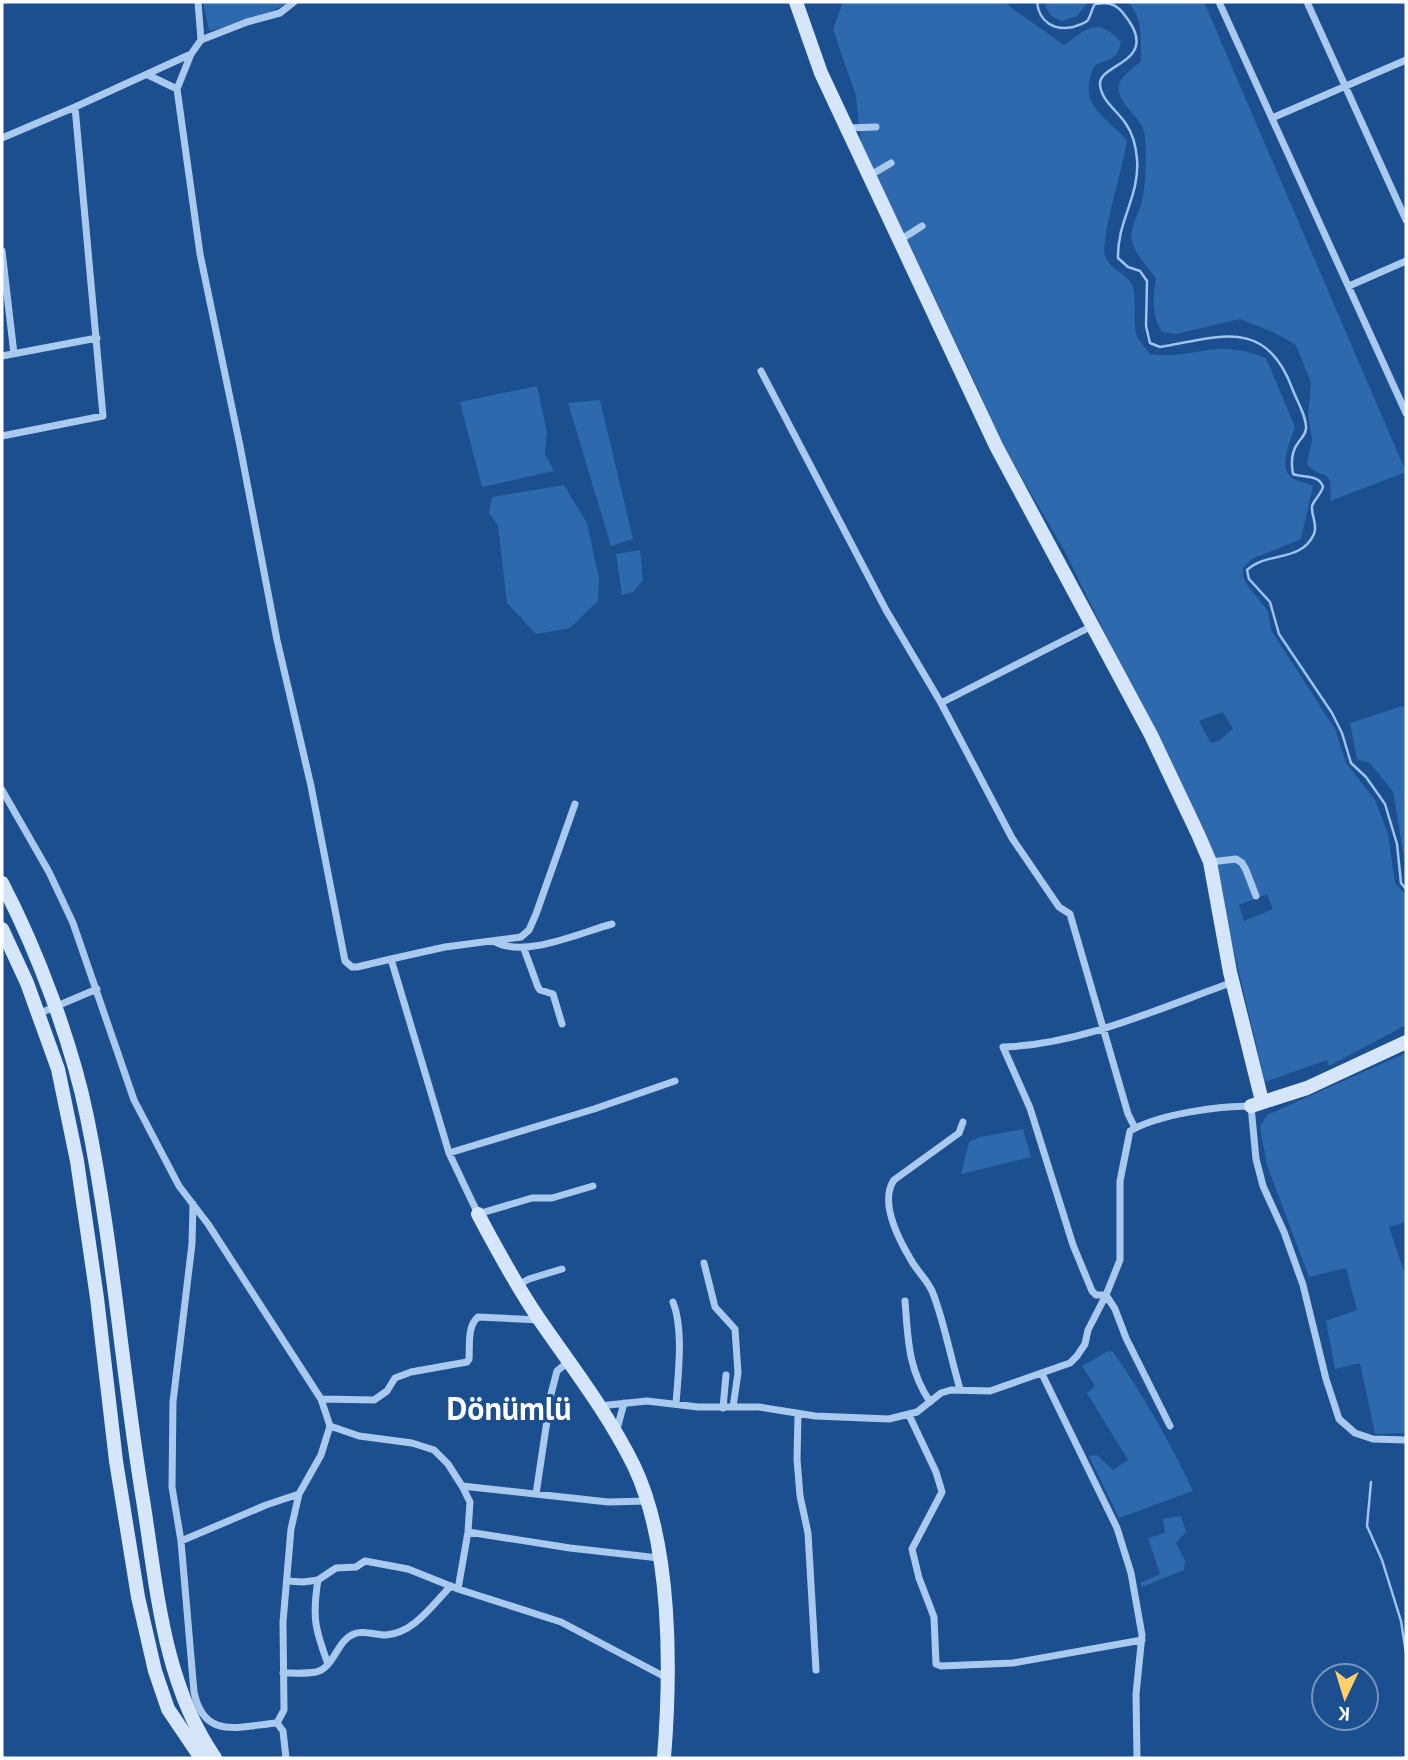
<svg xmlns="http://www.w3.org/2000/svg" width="1408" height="1760" font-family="'PT Sans',sans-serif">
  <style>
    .green { fill: #2e69ad; fill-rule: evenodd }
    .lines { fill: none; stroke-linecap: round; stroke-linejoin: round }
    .stream { stroke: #9cc4f0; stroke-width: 2.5 }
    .street { stroke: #a9c9ee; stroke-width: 7 }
    .secondary { stroke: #d6e6fa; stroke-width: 14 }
    .labels { text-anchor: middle; stroke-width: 6; stroke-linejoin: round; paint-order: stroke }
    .district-label { font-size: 32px; font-weight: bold; fill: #fff; stroke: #1b4f8f }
  </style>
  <rect width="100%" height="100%" fill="#1b4f8f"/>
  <path class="green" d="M203,2H288C280,10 219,31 209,30Z
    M843,2H1006L1013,9L1064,45C1088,28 1097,16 1121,42C1118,59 1110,59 1095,65C1076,104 1103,114 1127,140C1124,165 1100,239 1105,256C1110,271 1129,273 1133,288C1137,303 1132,322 1137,337C1140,343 1147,349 1150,354C1174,358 1194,351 1217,349C1234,348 1250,352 1266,358L1295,427C1291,440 1278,466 1291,477C1296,482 1306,482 1313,486L1301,539L1252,559L1243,568V577L1248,586L1268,611L1271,630L1335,729L1346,763L1375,800L1388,834L1395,883L1406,895V1025L1329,1066L1327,1060L1265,1082L1206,833L1177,779L1065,552L996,433L980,393L861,143L856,96L833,29ZM1223,712L1233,729L1218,741L1211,743L1199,721ZM1267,894L1273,909L1244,921L1239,905Z
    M1046,2H1088L1077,16L1062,21L1051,16L1045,6Z
    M1127,2H1204L1406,472L1330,501C1334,464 1321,482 1307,464L1312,439L1308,415L1311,383L1296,345L1275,333L1240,319L1176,334L1162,332C1151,314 1153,298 1156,278C1148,268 1136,255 1132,242C1129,228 1139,214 1142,201C1146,187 1147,143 1144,131C1139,115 1115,102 1119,84C1121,76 1135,67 1141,61C1141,43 1143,13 1127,2Z
    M537,386L547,432L545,454L554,471L482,487L460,402Z
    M600,400L633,539L611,546L568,403Z
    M564,485L587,523L599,578L598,601L570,628L536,634L507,603L498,525L489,513L492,497Z
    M640,550L643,580L633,592L622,595L616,554Z
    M1406,705V869L1393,792L1370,763L1357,759L1350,723Z
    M1406,1053V1222L1389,1227L1406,1277V1433L1375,1434L1360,1363L1335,1369L1326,1321L1357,1310L1346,1268L1309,1277L1267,1165L1260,1127L1267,1115Z
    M1023,1129L1031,1157L961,1174L969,1142L980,1137Z
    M1108,1351L1113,1352C1144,1396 1170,1442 1193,1491L1119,1518L1089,1456L1097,1455L1113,1470L1128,1460L1087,1393L1095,1386L1082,1366Z
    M1181,1516L1186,1532L1176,1543L1185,1561L1184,1570L1142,1587L1140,1583L1160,1574L1148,1538L1165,1533L1163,1519Z"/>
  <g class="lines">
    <path class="stream" d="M1037,2C1039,22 1054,31 1073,27C1078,25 1085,24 1088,20C1091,15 1092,8 1095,4C1107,2 1115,3 1123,13C1164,62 1099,63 1100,84C1101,101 1118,111 1126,124C1133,134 1136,147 1137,159C1140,196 1117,221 1118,258L1128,267L1140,271L1147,281L1146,326L1150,343L1160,347C1219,337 1266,317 1292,388C1296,399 1307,417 1306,429C1305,436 1301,438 1298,443C1291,452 1291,463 1293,474C1304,478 1319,474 1323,487C1321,494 1314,500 1312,506C1311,516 1318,524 1314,534C1301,563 1267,551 1247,570L1249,579L1270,602L1279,634L1332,713L1342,733L1351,763L1366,777L1385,804L1397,844L1401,883L1406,889
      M1371,1482L1367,1526L1382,1560L1401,1621L1406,1653"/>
    <path class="street" d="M1219,2L1406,413
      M1307,2L1406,220
      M201,40L247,22L280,13L294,2
      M191,54L177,89L200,254L240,446L277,640L311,786L345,961L352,967H357L391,959L449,1153L478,1214L532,1198H552L593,1186
      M148,75L177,89
      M75,107L191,54L201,40L198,2
      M1272,118L1406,60
      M847,128L876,127
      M2,138L75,107L103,416L2,436
      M869,176L891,163
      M900,240L922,226
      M2,251L14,354
      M1349,286L1406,261
      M2,356L97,338
      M761,371L886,610L941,703L1012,838L1059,907L1070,914L1128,1114L1135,1128
      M941,703L1092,626
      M2,790L49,872L73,923L134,1100L179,1186L208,1224L321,1399L330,1426L359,1436L412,1443L434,1450L448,1464L462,1486L608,1502L647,1501
      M1210,862L1236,859L1242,863L1246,870L1256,896
      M495,942C525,958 579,933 612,924
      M524,949L538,987L540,990L553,994L562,1024
      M391,959L445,947L521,937L529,930L536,914L575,804
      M38,1014L97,989
      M449,1153L594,1109L675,1081
      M193,1204L192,1244L173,1402L172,1487L181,1541L194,1692C204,1741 240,1726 277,1723L283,1731L286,1758
      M704,1263L715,1307L735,1329L738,1373L733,1407
      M518,1285L529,1279L562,1269
      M905,1301C908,1339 908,1369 930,1402
      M673,1302C684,1330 678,1375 676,1404
      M1042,1374L1117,1528L1131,1573L1142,1635L1136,1694L1137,1758
      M960,1389C951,1359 945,1326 934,1296C930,1282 918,1273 911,1260C899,1240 879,1202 894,1180L959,1133L963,1122
      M321,1399L374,1400L387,1391L395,1378L411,1372L467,1362L469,1359C470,1346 467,1326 478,1317L540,1320
      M599,1406L647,1401L698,1407H759L815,1416L889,1419L917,1412L941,1393L951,1390L990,1391L1070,1363L1077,1356L1085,1344L1088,1330L1106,1295L1120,1260V1181L1130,1131C1159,1114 1218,1106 1251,1106L1256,1159L1263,1186L1284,1232L1303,1285L1326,1379L1339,1419L1355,1433L1373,1439L1406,1440
      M723,1408L726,1375
      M798,1415L797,1459L800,1496L808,1533L816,1670
      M909,1415L936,1472L942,1492L912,1549L919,1578L934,1617L936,1664L941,1666L1013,1663L1142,1640
      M1170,1426L1126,1338L1115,1309L1106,1295H1096L1092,1291L1073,1245L1030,1108L1003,1047C1080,1045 1160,1008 1233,982
      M617,1429L624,1403
      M536,1494L551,1394L557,1371L568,1362
      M468,1532L570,1548L659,1558
      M181,1541L266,1505L299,1494L321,1455L330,1426
      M318,1580C312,1617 315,1629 328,1664
      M287,1581L303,1582L318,1580L336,1568L356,1567L365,1561L408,1569L458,1589L561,1622L667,1678
      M458,1589L468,1532L470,1502L462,1486
      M283,1673C293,1673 305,1674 316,1672C334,1668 337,1640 354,1634C362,1630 376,1635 386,1635C414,1633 432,1605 451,1586
      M277,1723L284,1710L283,1622L291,1529L299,1494"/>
    <path class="secondary" d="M796,2L821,73L996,446L1151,735L1198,834L1210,862L1230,972L1262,1101
      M2,883C37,950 72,1043 87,1117C113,1244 122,1373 143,1500C157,1588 163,1683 215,1758
      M2,929L27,983L58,1069L77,1161L97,1298L116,1461L138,1597L155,1671L168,1709L201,1758
      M1251,1106L1307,1088L1406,1042
      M478,1214C497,1250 516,1285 539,1319C572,1367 608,1413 634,1466C672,1546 671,1671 664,1758"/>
  </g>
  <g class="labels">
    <g class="district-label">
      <text x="509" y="1420">Dönümlü</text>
    </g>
  </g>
  <rect width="1408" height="1760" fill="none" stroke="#ffffff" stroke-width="7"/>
  <g transform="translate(1345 1697) rotate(184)"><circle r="33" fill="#1b4f8f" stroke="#7695bc" stroke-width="2"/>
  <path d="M0-5L12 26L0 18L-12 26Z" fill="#ffd166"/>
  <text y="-10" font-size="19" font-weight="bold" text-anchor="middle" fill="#ffffff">K</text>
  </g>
</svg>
